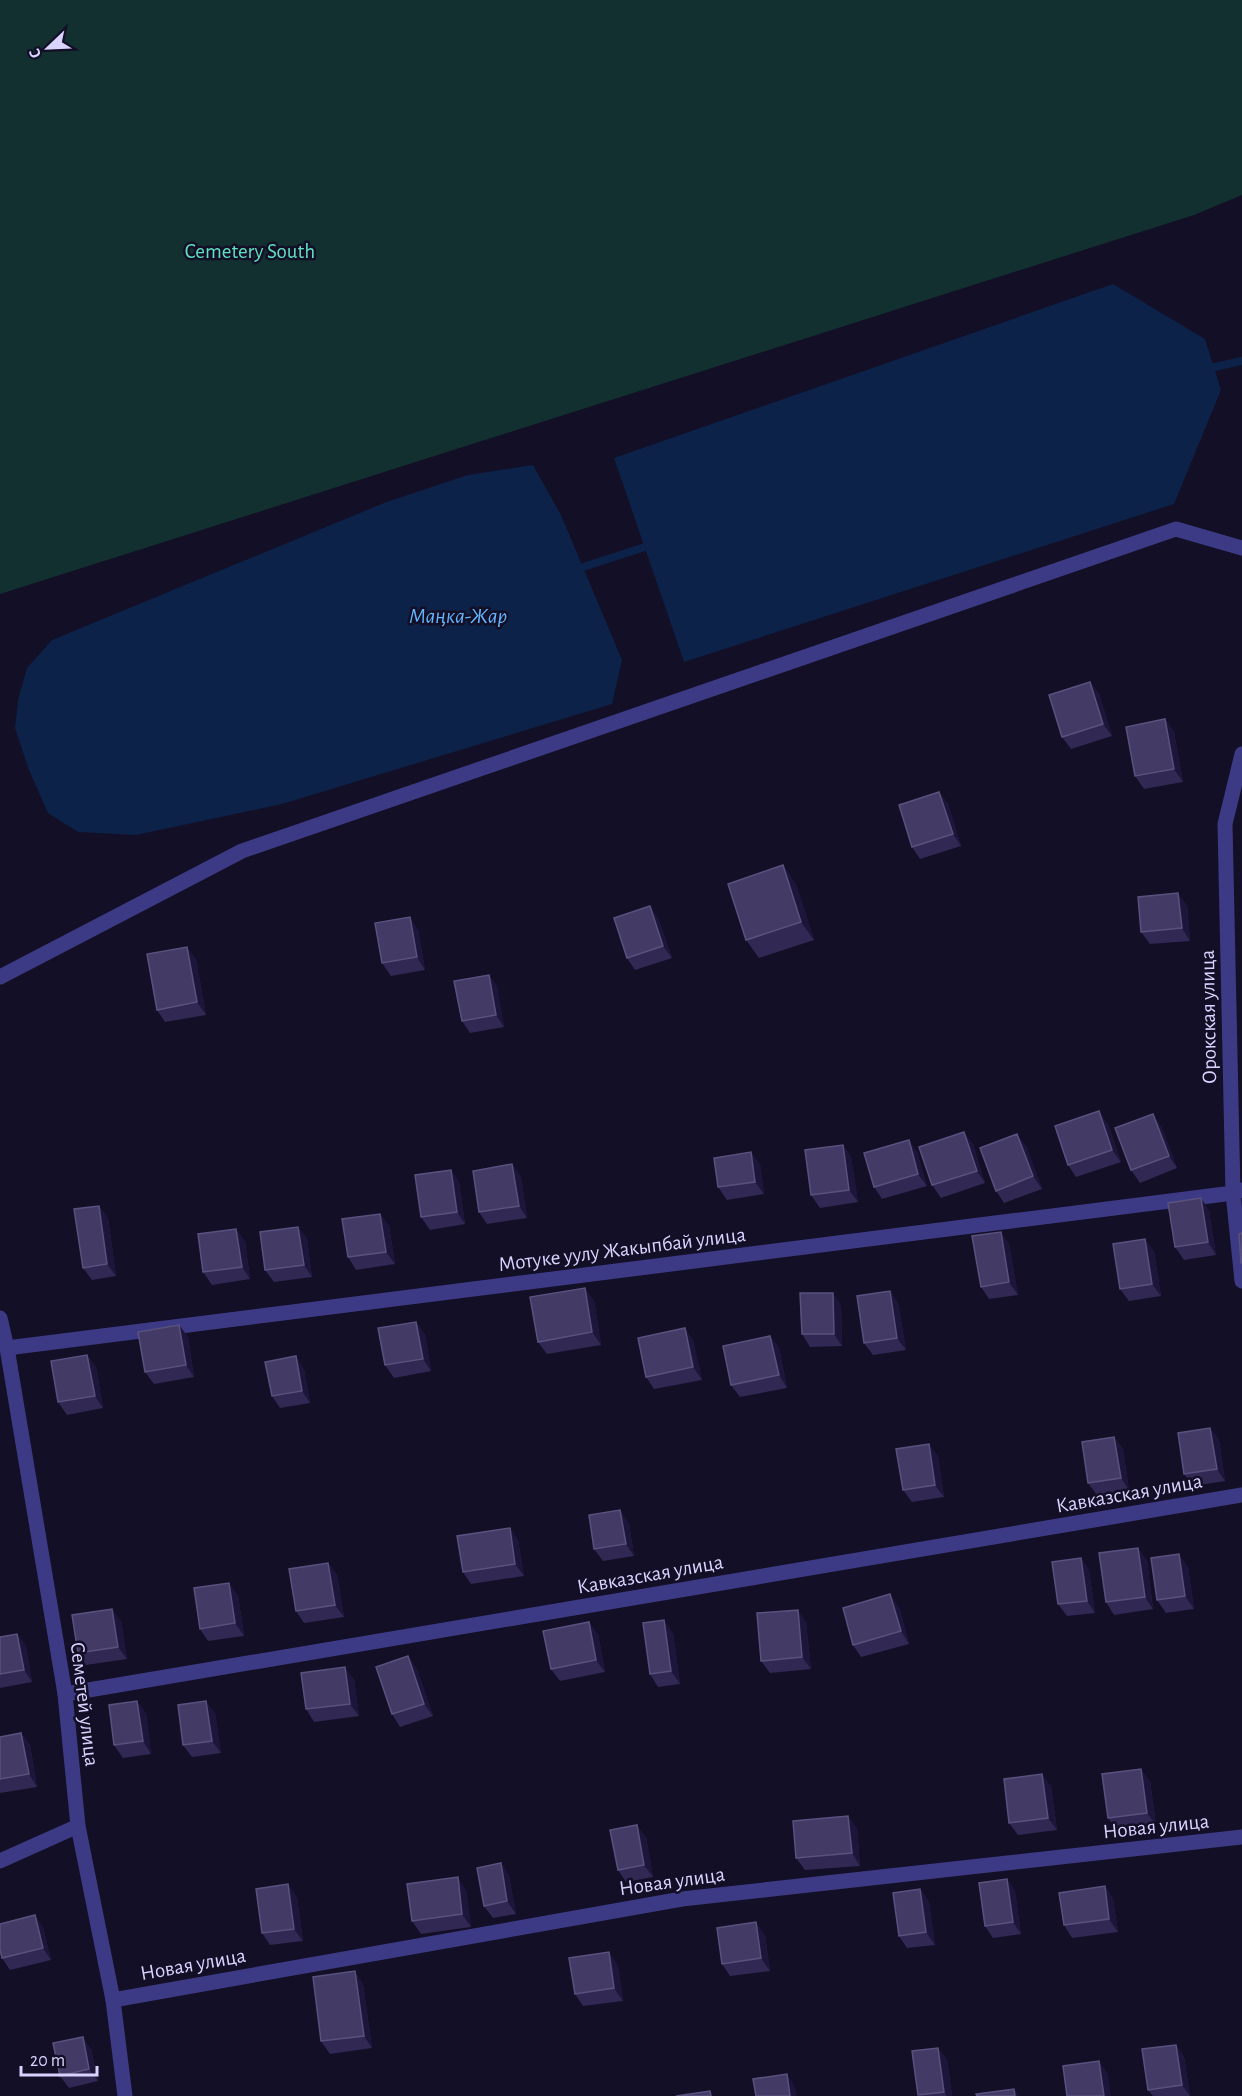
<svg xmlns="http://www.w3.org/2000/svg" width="1242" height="2096" font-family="'Alegreya Sans',sans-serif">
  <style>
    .green { fill: #12302f }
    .water { fill: #0c2248 }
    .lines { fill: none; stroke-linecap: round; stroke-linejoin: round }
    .stream { stroke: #0c2248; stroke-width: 8 }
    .minor { stroke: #3d3a85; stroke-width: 15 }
    .tertiary { stroke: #3d3a85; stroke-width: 15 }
    .wall { fill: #312854 }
    .shaded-wall { fill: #1d163a }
    .building { fill: #433a66; stroke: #5a527e; stroke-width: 1.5 }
    .labels { text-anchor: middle; stroke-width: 5; stroke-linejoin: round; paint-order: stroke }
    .park-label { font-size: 21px; fill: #5fe0c0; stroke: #130f26 }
    .street-label { font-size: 21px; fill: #d9d4ff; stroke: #130f26 }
    .water-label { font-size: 22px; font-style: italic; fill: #62b6ff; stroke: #130f26 }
  </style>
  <rect width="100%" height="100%" fill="#130f26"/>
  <path class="green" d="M0,0H1242V195L1194,215L0,594Z"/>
  <path class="water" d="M1113,284L1205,339L1221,390L1174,504L684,662L614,458Z
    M533,465L561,515L622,660L612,704L282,804L136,835L78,832L48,813L29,770L15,728L18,700L27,668L52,640L384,503L468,475Z"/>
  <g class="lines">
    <path class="stream" d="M1205,369L1242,361
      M574,570L654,544"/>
    <path class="minor" d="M1242,754L1225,824L1233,1193L1242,1281
      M0,977L242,851L1176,529L1242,548
      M7,1348L1233,1193L1242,1190
      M65,1694L1242,1495
      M0,1861L78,1826
      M113,2000L682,1899L1242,1837"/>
    <path class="tertiary" d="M0,1318L7,1348L65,1694L78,1826L113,2000L125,2096"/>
  </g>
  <path class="wall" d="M1090,682L1099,694L1112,736L1071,749L1062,737Z
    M1165,719L1174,732L1183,782L1144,789L1135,776Z
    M939,792L948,804L961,846L920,859L912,847Z
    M796,884L814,940L759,958L746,940Z
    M1187,905L1190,941L1150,944L1141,932Z
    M658,918L672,958L635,970L627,958Z
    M418,929L425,970L391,976L382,963Z
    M196,959L206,1015L165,1022L157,1010Z
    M489,975L497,987L504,1027L470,1033L462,1021Z
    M1108,1124L1121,1162L1076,1177L1068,1165Z
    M1161,1126L1177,1168L1140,1183L1131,1170Z
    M973,1144L985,1183L941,1198L932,1185Z
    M843,1145L851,1157L858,1202L820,1208L811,1195Z
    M1026,1146L1042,1189L1004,1203L996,1191Z
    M751,1152L760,1165L764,1194L727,1200L718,1187Z
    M917,1152L927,1186L882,1199L874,1187Z
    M512,1164L521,1177L527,1218L487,1224L479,1212Z
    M451,1170L459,1182L465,1224L430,1230L421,1217Z
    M99,1206L108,1218L116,1276L92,1280L83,1268Z
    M1209,1210L1216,1255L1184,1260L1175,1247Z
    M380,1214L389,1226L395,1264L356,1270L348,1257Z
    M298,1227L307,1239L312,1277L274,1282L265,1270Z
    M1145,1239L1154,1252L1161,1296L1129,1301L1120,1289Z
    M245,1241L250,1279L212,1285L203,1272Z
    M1009,1244L1018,1295L989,1299L981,1287Z
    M890,1291L898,1303L906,1350L873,1355L864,1343Z
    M594,1300L601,1345L547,1354L538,1342Z
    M841,1305L842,1346L810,1347L802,1334Z
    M179,1325L188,1337L194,1377L154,1384L145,1372Z
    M425,1334L431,1371L394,1378L385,1365Z
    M770,1336L779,1348L787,1388L740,1397L731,1385Z
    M693,1340L702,1380L654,1389L646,1377Z
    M87,1355L96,1367L103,1408L67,1415L58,1402Z
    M304,1369L310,1403L280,1408L272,1396Z
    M1210,1428L1219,1440L1225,1481L1193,1486L1184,1474Z
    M1114,1437L1123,1449L1129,1490L1097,1495L1088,1483Z
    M938,1456L944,1497L912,1502L903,1490Z
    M629,1523L634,1556L603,1561L594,1549Z
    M510,1528L518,1540L524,1576L471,1584L463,1572Z
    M1081,1558L1089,1570L1095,1613L1067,1616L1058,1604Z
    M1147,1560L1153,1609L1114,1615L1106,1602Z
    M328,1563L337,1575L344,1617L304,1623L296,1611Z
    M1188,1567L1194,1609L1166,1613L1157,1600Z
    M238,1595L244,1636L208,1641L200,1629Z
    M899,1607L909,1644L861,1657L853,1645Z
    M121,1621L127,1659L86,1665L78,1653Z
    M806,1622L811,1669L770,1673L761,1661Z
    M673,1633L680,1684L658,1687L650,1674Z
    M17,1634L26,1646L32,1682L0,1688V1637Z
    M598,1634L605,1672L560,1681L551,1669Z
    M417,1669L433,1716L400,1727L392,1714Z
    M354,1679L359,1716L314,1722L306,1709Z
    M146,1713L151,1754L123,1758L114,1745Z
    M215,1713L221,1753L192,1757L183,1745Z
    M21,1733L30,1745L37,1787L0,1793V1737Z
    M1150,1781L1156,1825L1117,1830L1108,1818Z
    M1051,1786L1057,1830L1018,1835L1009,1823Z
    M857,1828L860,1866L805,1870L796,1858Z
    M646,1837L653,1877L626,1882L618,1870Z
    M501,1863L509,1876L516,1914L493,1918L484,1906Z
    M1007,1879L1015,1891L1021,1934L993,1938L985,1926Z
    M1105,1886L1113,1899L1118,1932L1072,1938L1064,1925Z
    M920,1889L929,1902L935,1945L907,1948L899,1936Z
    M466,1890L471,1927L421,1934L412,1921Z
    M297,1897L303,1941L270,1945L262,1933Z
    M43,1927L51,1960L10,1970L2,1958Z
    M765,1935L770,1971L730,1976L722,1964Z
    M618,1965L623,2001L583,2006L575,1994Z
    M363,1984L372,2048L330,2054L321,2041Z
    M1176,2045L1184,2057L1190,2096H1153L1148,2090Z
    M938,2048L947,2060L952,2096H919Z
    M91,2049L98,2081L69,2088L60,2076Z"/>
  <path class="shaded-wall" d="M1090,682L1099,694L1112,736L1103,724Z
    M1165,719L1174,732L1183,782L1174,769Z
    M939,792L948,804L961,846L953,834Z
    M783,865L796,884L814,940L801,922Z
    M1178,893L1187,905L1190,941L1182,928Z
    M650,906L658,918L672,958L663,946Z
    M410,917L418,929L425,970L417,957Z
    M187,947L196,959L206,1015L197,1002Z
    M489,975L497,987L504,1027L496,1015Z
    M1099,1111L1108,1124L1121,1162L1112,1150Z
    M1153,1114L1161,1126L1177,1168L1169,1156Z
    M964,1132L973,1144L985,1183L977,1171Z
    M1017,1134L1026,1146L1042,1189L1033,1176Z
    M909,1140L917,1152L927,1186L918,1174Z
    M843,1145L851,1157L858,1202L849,1190Z
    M751,1152L760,1165L764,1194L755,1182Z
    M512,1164L521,1177L527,1218L519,1206Z
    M451,1170L459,1182L465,1224L457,1212Z
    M1201,1198L1209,1210L1216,1255L1208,1242Z
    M99,1206L108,1218L116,1276L107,1264Z
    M380,1214L389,1226L395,1264L386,1252Z
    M298,1227L307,1239L312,1277L304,1265Z
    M236,1229L245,1241L250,1279L242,1267Z
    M1001,1232L1009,1244L1018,1295L1009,1282Z
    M1145,1239L1154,1252L1161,1296L1152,1284Z
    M585,1288L594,1300L601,1345L592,1332Z
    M890,1291L898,1303L906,1350L897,1338Z
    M833,1293L841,1305L842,1346L834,1334Z
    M416,1322L425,1334L431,1371L423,1359Z
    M179,1325L188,1337L194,1377L186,1365Z
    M685,1328L693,1340L702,1380L693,1367Z
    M770,1336L779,1348L787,1388L779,1375Z
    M87,1355L96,1367L103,1408L95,1396Z
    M296,1356L304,1369L310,1403L302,1391Z
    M1210,1428L1219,1440L1225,1481L1217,1469Z
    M1114,1437L1123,1449L1129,1490L1121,1478Z
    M929,1444L938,1456L944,1497L935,1485Z
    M620,1510L629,1523L634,1556L626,1544Z
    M510,1528L518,1540L524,1576L515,1564Z
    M1138,1548L1147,1560L1153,1609L1145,1597Z
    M1179,1554L1188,1567L1194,1609L1185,1596Z
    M1081,1558L1089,1570L1095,1613L1087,1601Z
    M328,1563L337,1575L344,1617L335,1605Z
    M229,1583L238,1595L244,1636L235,1623Z
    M890,1594L899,1607L909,1644L901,1631Z
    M112,1609L121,1621L127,1659L118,1647Z
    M798,1610L806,1622L811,1669L802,1657Z
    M664,1620L673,1633L680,1684L671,1671Z
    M589,1622L598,1634L605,1672L596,1660Z
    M17,1634L26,1646L32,1682L24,1670Z
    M408,1656L417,1669L433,1716L424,1704Z
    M345,1667L354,1679L359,1716L350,1704Z
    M137,1701L146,1713L151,1754L143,1741Z
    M206,1701L215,1713L221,1753L212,1741Z
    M21,1733L30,1745L37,1787L29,1774Z
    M1141,1769L1150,1781L1156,1825L1147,1813Z
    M1042,1774L1051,1786L1057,1830L1048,1818Z
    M848,1816L857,1828L860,1866L852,1853Z
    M637,1825L646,1837L653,1877L644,1865Z
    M501,1863L509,1876L516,1914L507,1901Z
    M458,1877L466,1890L471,1927L462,1914Z
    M1007,1879L1015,1891L1021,1934L1013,1922Z
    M288,1884L297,1897L303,1941L294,1929Z
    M1105,1886L1113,1899L1118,1932L1109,1919Z
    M920,1889L929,1902L935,1945L926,1932Z
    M35,1915L43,1927L51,1960L43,1948Z
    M756,1922L765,1935L770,1971L761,1958Z
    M609,1952L618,1965L623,2001L614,1988Z
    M355,1971L363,1984L372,2048L364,2036Z
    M83,2037L91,2049L98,2081L89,2069Z
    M1176,2045L1184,2057L1190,2096L1182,2085Z
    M938,2048L947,2060L952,2096H947L944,2092Z
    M1099,2061L1108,2074L1111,2096H1104Z
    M787,2074L795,2087L797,2096H790Z
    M1014,2089L1019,2096H1015Z"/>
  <path class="building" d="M1090,682L1103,724L1062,737L1049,695Z
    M1165,719L1174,769L1135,776L1126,727Z
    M939,792L953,834L912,847L899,805Z
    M783,865L801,922L746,940L728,884Z
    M1178,893L1182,928L1141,932L1138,897Z
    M650,906L663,946L627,958L614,918Z
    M410,917L417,957L382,963L375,923Z
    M187,947L197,1002L157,1010L147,954Z
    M489,975L496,1015L462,1021L454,981Z
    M1099,1111L1112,1150L1068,1165L1055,1126Z
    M1153,1114L1169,1156L1131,1170L1115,1128Z
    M964,1132L977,1171L932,1185L919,1147Z
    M1017,1134L1033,1176L996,1191L980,1148Z
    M909,1140L918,1174L874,1187L864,1153Z
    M843,1145L849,1190L811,1195L805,1150Z
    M751,1152L755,1182L718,1187L714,1158Z
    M512,1164L519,1206L479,1212L473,1171Z
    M451,1170L457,1212L421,1217L415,1175Z
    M1201,1198L1208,1242L1175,1247L1168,1203Z
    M99,1206L107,1264L83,1268L74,1209Z
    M380,1214L386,1252L348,1257L342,1219Z
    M298,1227L304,1265L265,1270L260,1232Z
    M236,1229L242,1267L203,1272L198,1234Z
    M1001,1232L1009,1282L981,1287L972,1236Z
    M1242,1233V1263H1241L1239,1234Z
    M1145,1239L1152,1284L1120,1289L1113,1244Z
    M585,1288L592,1332L538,1342L530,1297Z
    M890,1291L897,1338L864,1343L857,1296Z
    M800,1293H833L834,1334H802Z
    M416,1322L423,1359L385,1365L378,1328Z
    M179,1325L186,1365L145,1372L138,1332Z
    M685,1328L693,1367L646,1377L638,1338Z
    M770,1336L779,1375L731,1385L723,1346Z
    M87,1355L95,1396L58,1402L51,1361Z
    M296,1356L302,1391L272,1396L265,1362Z
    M1210,1428L1217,1469L1184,1474L1178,1433Z
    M1114,1437L1121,1478L1088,1483L1082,1442Z
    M929,1444L935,1485L903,1490L896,1449Z
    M620,1510L626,1544L594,1549L589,1515Z
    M510,1528L515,1564L463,1572L457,1536Z
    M1138,1548L1145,1597L1106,1602L1099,1553Z
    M1179,1554L1185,1596L1157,1600L1151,1558Z
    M1081,1558L1087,1601L1058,1604L1052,1562Z
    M328,1563L335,1605L296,1611L289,1569Z
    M229,1583L235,1623L200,1629L194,1588Z
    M890,1594L901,1631L853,1645L843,1608Z
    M112,1609L118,1647L78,1653L72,1615Z
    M798,1610L802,1657L761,1661L757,1613Z
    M664,1620L671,1671L650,1674L643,1623Z
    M589,1622L596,1660L551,1669L543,1631Z
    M17,1634L24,1670L0,1674V1637Z
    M408,1656L424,1704L392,1714L376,1667Z
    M345,1667L350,1704L306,1709L301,1673Z
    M137,1701L143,1741L114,1745L109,1705Z
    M206,1701L212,1741L183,1745L178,1705Z
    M21,1733L29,1774L0,1779V1737Z
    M1141,1769L1147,1813L1108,1818L1102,1774Z
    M1042,1774L1048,1818L1009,1823L1004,1779Z
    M848,1816L852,1853L796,1858L793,1821Z
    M637,1825L644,1865L618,1870L610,1830Z
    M501,1863L507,1901L484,1906L477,1868Z
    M458,1877L462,1914L412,1921L407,1884Z
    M1007,1879L1013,1922L985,1926L979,1883Z
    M288,1884L294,1929L262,1933L256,1889Z
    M1105,1886L1109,1919L1064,1925L1059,1893Z
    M920,1889L926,1932L899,1936L893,1893Z
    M35,1915L43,1948L2,1958L0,1950V1924Z
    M756,1922L761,1958L722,1964L717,1928Z
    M609,1952L614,1988L575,1994L569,1958Z
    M355,1971L364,2036L321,2041L313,1977Z
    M83,2037L89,2069L60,2076L53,2043Z
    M1176,2045L1182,2085L1148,2090L1142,2049Z
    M938,2048L944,2092L918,2095L912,2051Z
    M1099,2061L1104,2096H1067L1063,2066Z
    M787,2074L790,2096H756L753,2079Z
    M1014,2089L1015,2096H977L976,2094Z
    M710,2091L711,2096H676Z"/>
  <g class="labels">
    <g class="park-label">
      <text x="250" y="258">Cemetery South</text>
    </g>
    <g class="street-label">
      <text transform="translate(1208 1017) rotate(-91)" y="7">Орокская улица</text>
      <text transform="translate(622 1249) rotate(-7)" y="7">Мотуке уулу Жакыпбай улица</text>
      <text transform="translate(1129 1493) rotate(-10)" y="7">Кавказская улица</text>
      <text transform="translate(650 1574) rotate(-10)" y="7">Кавказская улица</text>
      <text transform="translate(85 1704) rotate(83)" y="7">Семетей улица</text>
      <text transform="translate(1156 1826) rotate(-6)" y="7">Новая улица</text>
      <text transform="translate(672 1881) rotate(-8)" y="7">Новая улица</text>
      <text transform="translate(193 1964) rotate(-10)" y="7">Новая улица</text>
    </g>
    <g class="water-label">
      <text x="458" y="623">Маңка-Жар</text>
    </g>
  </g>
  <g transform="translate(48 48) rotate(247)" stroke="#130f26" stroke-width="4.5" paint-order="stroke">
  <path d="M0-4.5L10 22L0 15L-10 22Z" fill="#d9d4ff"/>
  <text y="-9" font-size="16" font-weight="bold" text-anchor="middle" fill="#d9d4ff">С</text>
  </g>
  <path d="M21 2066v9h76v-9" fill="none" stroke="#d9d4ff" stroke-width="3"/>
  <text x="30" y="2066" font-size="18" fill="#d9d4ff" stroke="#130f26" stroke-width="4.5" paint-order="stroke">20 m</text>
</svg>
